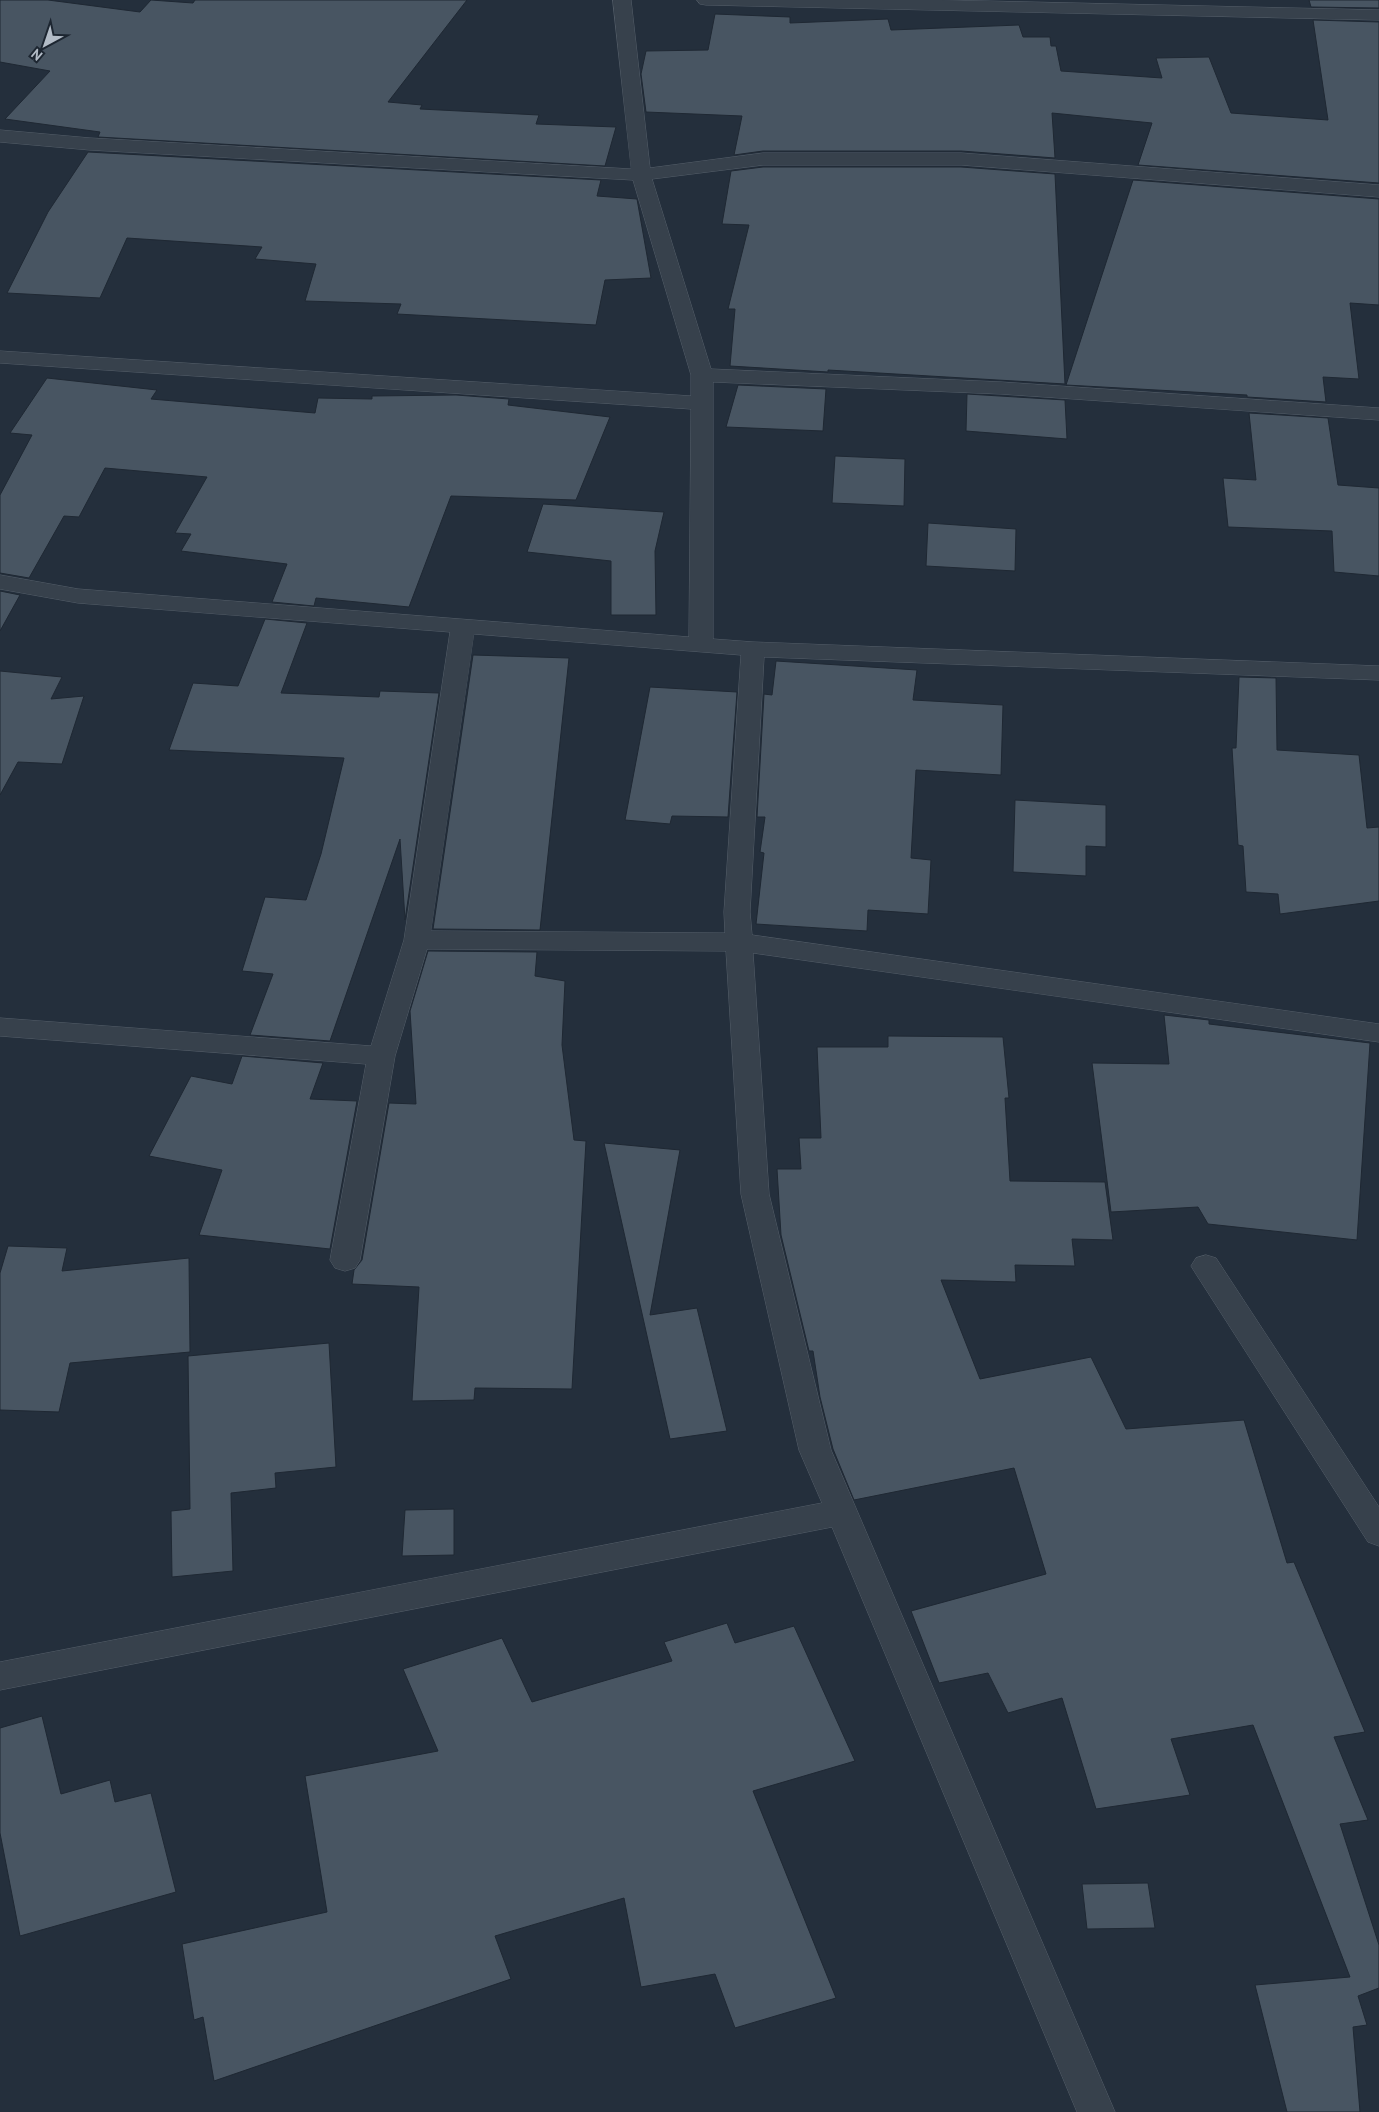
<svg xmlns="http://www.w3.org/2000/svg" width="1379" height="2112" font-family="'PT Sans',sans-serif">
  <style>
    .building { fill: #485562; stroke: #1f2833 }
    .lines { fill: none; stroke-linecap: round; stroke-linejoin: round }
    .street-casing { stroke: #555f6a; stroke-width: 1 }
    .street { fill: #37414c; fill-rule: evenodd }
  </style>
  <rect width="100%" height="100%" fill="#242f3c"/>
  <path class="building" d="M0,0H48L140,12L151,0L193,3L195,0H467L388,102L422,105L420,109L539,115L536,124L616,127L605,166L98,137L100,132L5,119L50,71L0,62Z
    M1309,0H1379V8L1311,7Z
    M715,14L790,17V23L888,19L891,30L1019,25L1023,37H1050L1051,46H1056L1061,71L1162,78L1156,58L1209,57L1231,113L1328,120L1313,20L1379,22V183L1138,165L1152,123L1052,113L1055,158L961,151H763L734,155L742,116L646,112L641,74L646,51L708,50Z
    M88,152L601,180L597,196L637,199L651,278L605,280L596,325L397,314L401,304L305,301L316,264L255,259L262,247L127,238L100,298L7,293L48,212Z
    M763,167H961L1055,174L1065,384L828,370V372L730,366L735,309H728L749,225L722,224L731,171Z
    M1133,180L1379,199V305L1350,303L1359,379L1323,377L1326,402L1247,397V395L1066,385Z
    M47,378L157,390L151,399L315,413L318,398L372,399V396L456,395L509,399L508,405L610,417L576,500L451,496L409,607L316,598L314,606L272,602L287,564L181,551L191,534L175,533L207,477L105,468L79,517L64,516L29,578L0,573V495L32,435L10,433Z
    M738,385L826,389L823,431L726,427Z
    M967,394L1065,400L1067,439L966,431Z
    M1249,413L1328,418L1338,485L1379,488V576L1334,572L1332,531L1228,527L1223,478L1256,480Z
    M835,456L905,459L904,506L832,503Z
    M543,504L664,512L655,551L656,615H611V561L527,552Z
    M928,523L1016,529L1015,571L926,566Z
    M0,591L20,595L0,631Z
    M265,619L307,623L281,693L379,697L380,691L439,693L405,920L400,839L330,1041L250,1035L273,974L242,971L265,897L306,900L321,854L344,758L169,750L193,683L238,686Z
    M473,655L569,658L540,930L433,929Z
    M776,661L917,670L913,700L1003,705L1001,775L916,770L911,858L931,860L928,914L868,910L867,931L756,924L764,853L760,852L765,817H757L764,694L772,695Z
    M0,671L62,677L51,699L84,696L62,764L18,762L0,795Z
    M1239,677L1276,678L1277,750L1359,755L1367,828L1379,827V901L1280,914L1278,894L1246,892L1243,846L1238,845L1232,748H1236Z
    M650,687L737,692L728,817L672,816L670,824L625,820Z
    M1015,800L1106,805V847L1086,846V876L1013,872Z
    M428,951L537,952L535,976L565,981L562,1045L574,1140L586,1141L572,1389L475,1388L474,1400L412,1401L419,1287L352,1284L354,1270L362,1260L389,1103L416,1104L410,1011Z
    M1164,1015L1209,1020V1024L1370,1043L1357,1240L1208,1224L1198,1207L1111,1212L1092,1063L1169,1064Z
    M888,1036L1003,1037L1009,1098H1005L1010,1181L1105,1182L1113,1240L1072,1239L1075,1266L1015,1265L1016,1282L941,1280L980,1379L1091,1357L1126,1429L1244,1420L1287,1563L1294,1562L1365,1732L1334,1737L1368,1820L1340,1824L1379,1945V1988L1358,1996L1367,2025L1353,2027L1360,2112H1287L1255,1985L1350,1977L1253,1725L1171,1739L1190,1795L1096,1809L1062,1698L1008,1713L988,1673L939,1683L911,1611L1046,1574L1014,1468L854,1500L833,1449L820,1397L813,1351H809L781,1235L777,1169H801L799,1138H821L817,1047H888Z
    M242,1056L323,1063L310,1099L357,1101L330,1249L199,1235L222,1170L149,1156L191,1076L232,1084Z
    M604,1143L680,1150L650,1315L697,1308L727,1431L670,1439Z
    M8,1246L67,1248L62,1271L189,1258L190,1352L70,1363L59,1412L0,1410V1273Z
    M329,1343L336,1467L275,1473L276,1488L231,1493L233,1571L172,1577L171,1511L190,1509L188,1356Z
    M454,1509V1555L402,1556L405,1510Z
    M727,1623L735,1643L794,1626L855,1761L753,1791L836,1998L735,2028L715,1974L641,1987L624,1898L495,1936L511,1979L214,2081L203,2017L194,2020L182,1944L327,1912L305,1776L438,1751L403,1669L502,1638L532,1702L672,1661L664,1642Z
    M42,1716L61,1794L110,1780L115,1802L151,1793L176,1892L20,1936L0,1833V1728Z
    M1148,1883L1155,1928L1087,1929L1082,1884Z"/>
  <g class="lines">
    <g class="street-casing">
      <path id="street" d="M613,0H631L650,168L763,153H961L1379,185V197L961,165H763L652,179L711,369L1001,382L1379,408V420L1001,394L713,382V639L753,642L1379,666V680L764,657L750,912L752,935L1379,1024V1042L753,953L769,1194L831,1450L1115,2112H1077L832,1527L0,1690V1662L822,1503L799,1450L741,1194L726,951L427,949L395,1056L360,1260L355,1268L345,1271L335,1268L330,1260L366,1064L0,1036V1018L371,1046L404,940L450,632L78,603L0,589V575L78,589L689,637L691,409L0,363V351L691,396V375L633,180L90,150L0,142V130L90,138L631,169ZM474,634L741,655L724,912L725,933L431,931Z
        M697,0H942L1379,10V20L706,5L700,4Z
        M1206,1255L1216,1258L1379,1507V1546L1368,1542L1196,1274L1191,1266L1196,1258Z"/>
    </g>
    <use href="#street" class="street"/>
  </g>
  <g transform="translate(45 45) rotate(220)" stroke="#1d2631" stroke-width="4" paint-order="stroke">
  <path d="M0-4L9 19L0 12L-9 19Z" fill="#b3bcc7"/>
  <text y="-8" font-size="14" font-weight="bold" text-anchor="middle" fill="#b3bcc7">N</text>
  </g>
</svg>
